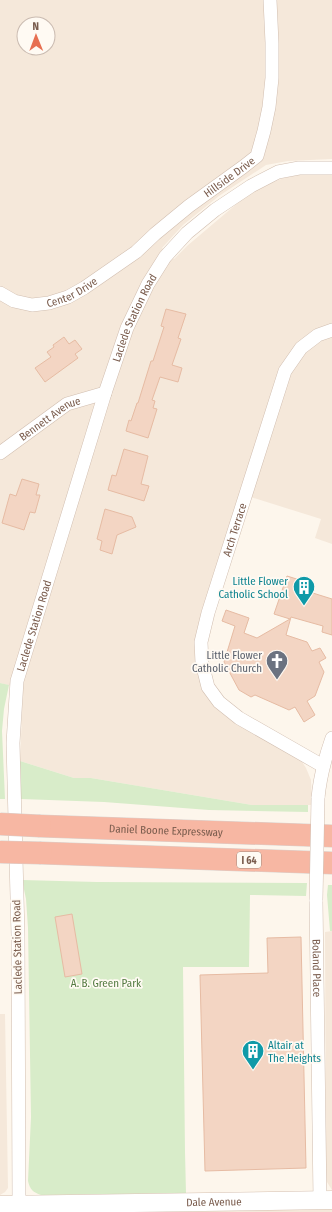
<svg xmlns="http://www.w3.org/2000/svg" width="332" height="1212" font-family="'Fira Sans Condensed',sans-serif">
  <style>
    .residential { fill: #f5e8da; fill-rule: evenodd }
    .green { fill: #d8ecc9 }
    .building { fill: #f3d5c3; stroke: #e6bba3 }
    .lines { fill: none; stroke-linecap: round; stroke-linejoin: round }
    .street-casing { stroke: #d1beb0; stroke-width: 14 }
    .secondary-casing { stroke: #d6c0b0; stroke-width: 19 }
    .highway-casing { stroke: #dad1cd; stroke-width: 23 }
    .street { stroke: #fff; stroke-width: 13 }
    .secondary { stroke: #fff; stroke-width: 18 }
    .highway { stroke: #f7b7a3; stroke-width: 22 }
    .street-bridge-casing { stroke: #d1beb0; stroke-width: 14; stroke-linecap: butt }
    .highway-bridge-casing { stroke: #dad1cd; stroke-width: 23; stroke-linecap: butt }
    .street-bridge { stroke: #fff; stroke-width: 13 }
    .highway-bridge { stroke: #f7b7a3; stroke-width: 22 }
    .labels { text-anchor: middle; stroke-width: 3.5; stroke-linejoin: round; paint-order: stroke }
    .shield { fill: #fffaf3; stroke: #a28b7f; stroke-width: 1 }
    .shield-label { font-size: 10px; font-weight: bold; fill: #7a5c4d }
    .street-label { font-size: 11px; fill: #7a5c4d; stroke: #fffaf3 }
    .culture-label { font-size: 11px; fill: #0d838f; stroke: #fffaf3; text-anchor: end }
    .worship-label { font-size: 11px; fill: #5b616d; stroke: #fffaf3; text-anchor: end }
    .park-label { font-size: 11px; fill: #537a41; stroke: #fffaf3 }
  </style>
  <rect width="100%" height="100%" fill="#fdf6ec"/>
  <path class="residential" d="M0,0H332V159L288,161L266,165L219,196L183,225L162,248L174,259L187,246L246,196L270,183L284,178L306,173H332V544L315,538L321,519L241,494L196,647L195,662L201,683L210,698L223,713L237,723L299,757L306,768L311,780L312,805H252L91,778H74L20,761L23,689L0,683ZM24,24H48V48H24Z
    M332,931V1190L327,1182L326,1175L325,932Z
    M0,1014H5L8,1188L5,1192L0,1195Z
    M332,1209V1212H159Z"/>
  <path class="green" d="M0,683L9,685L4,709L2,731L5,799H0Z
    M20,761L74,778H91L252,805H308V812L209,810L104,802L21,799Z
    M22,880L97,882L307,883L306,896L250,895L249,967H183L185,1152L186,1193L41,1195C33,1192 30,1190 28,1181L31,1117L28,928L26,899Z
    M328,885H332V931H330L327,895Z"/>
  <path class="building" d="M166,309L186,314L178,338L181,339L172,365L182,368L178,382L160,377L152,400L155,401L153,408L157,409L148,438L126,431L129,420L131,421L137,403H138L151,361H153L164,327L161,326Z
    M64,337L69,344L75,340L82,349L75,354L78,358L45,382L35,368L51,357L47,352L54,347L53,345Z
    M124,449L148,456L141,484L149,486L144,501L108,490L112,475L116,476Z
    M22,479L39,484L36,495H40L35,513L30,512L24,530L2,523L10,494L16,496Z
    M105,509L132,517L136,527L117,535L112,554L100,550L102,541L97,539Z
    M287,576L303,581L300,589L332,599V635L322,632L323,626L291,617L286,635L307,642L312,651L320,648L326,658L319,662L324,672L315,696L307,701L315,715L304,722L295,707L289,710L255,695L251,697L239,690L224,662L235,626L222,621L226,610L249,618L244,633L257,638L290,619L274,614Z
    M72,914L82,974L65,977L55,917Z
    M301,937L306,1168L205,1171L200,975L268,973L267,938Z"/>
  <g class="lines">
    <g class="street-casing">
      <g id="street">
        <path id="s1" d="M0,293L14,301L32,305L49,303L68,297L84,288L136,252L155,234L189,206L243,167L257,156L264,131L269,107L272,78V43L270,0"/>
        <path id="s2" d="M0,453L67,404L105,393"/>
        <path id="s3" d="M323,766L239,718L219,702L208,687L202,663L201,642L208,613L285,371L301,348L318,335L332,330"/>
        <path d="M318,798C320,777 325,758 332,738"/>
        <path id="s4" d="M316,900L320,1200"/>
        <path id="s5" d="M19,1205L18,935L13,743L17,681L105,393L127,328L148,284L165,257L187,233L215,210L251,186L278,172L299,168H332"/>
      </g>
    </g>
    <g class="secondary-casing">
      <g id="secondary">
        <path id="s6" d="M0,1205L332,1200"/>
      </g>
    </g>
    <g class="highway-casing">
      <g id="highway">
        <path id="s7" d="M40,826L332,836"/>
        <path d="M41,853L332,863"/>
      </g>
    </g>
    <use href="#street" class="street"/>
    <use href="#secondary" class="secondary"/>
    <use href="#highway" class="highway"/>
    <g class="street-bridge-casing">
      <path id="street-bridge" d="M316,900L318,798"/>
    </g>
    <g class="highway-bridge-casing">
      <path id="highway-bridge" d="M0,824L40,826
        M0,852L41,853"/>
    </g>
    <use href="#street-bridge" class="street-bridge"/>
    <use href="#highway-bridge" class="highway-bridge"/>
  </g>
  <defs>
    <g id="building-pin" transform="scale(1.15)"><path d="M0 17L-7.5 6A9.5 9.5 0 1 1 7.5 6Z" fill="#0f9aa8" stroke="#fffaf3"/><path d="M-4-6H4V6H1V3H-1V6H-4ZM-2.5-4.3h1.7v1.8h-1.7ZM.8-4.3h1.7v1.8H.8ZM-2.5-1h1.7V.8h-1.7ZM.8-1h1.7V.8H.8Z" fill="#fff"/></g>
    <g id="church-pin" transform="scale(1.15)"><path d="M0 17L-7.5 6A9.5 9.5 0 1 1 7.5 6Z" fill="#6b7280" stroke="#fffaf3"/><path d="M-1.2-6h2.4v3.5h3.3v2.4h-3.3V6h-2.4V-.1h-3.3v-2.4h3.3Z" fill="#fff"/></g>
  </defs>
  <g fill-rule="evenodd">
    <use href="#building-pin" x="304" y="587"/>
    <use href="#church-pin" x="277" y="661"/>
    <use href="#building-pin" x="253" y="1051"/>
  </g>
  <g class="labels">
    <rect class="shield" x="237" y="852" width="24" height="16" rx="3"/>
    <g class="shield-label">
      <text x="249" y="864">I 64</text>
    </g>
    <g class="street-label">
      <text dy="4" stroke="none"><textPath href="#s1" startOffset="273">Hillside Drive</textPath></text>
      <text dy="4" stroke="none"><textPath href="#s1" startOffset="77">Center Drive</textPath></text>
      <text dy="4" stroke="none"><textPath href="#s5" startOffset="906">Laclede Station Road</textPath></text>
      <text dy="4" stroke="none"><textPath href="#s2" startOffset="61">Bennett Avenue</textPath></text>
      <text dy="4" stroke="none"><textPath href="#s3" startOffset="304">Arch Terrace</textPath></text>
      <text dy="4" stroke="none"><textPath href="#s5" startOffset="582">Laclede Station Road</textPath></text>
      <text dy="4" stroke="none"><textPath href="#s7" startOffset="126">Daniel Boone Expressway</textPath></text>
      <text transform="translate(17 947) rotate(-91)" y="4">Laclede Station Road</text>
      <text dy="4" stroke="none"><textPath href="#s4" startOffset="68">Boland Place</textPath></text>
      <text dy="4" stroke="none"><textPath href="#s6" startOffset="214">Dale Avenue</textPath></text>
    </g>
    <g class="culture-label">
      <text x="288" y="585">Little Flower<tspan x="288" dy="13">Catholic School</tspan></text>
      <text x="268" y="1049" text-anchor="start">Altair at<tspan x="268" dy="13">The Heights</tspan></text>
    </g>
    <g class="worship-label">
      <text x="262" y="659">Little Flower<tspan x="262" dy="13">Catholic Church</tspan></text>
    </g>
    <g class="park-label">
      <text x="106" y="987">A. B. Green Park</text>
    </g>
  </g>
  <g transform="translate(36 36) rotate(359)"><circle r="19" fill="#fffaf3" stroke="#cabbb1"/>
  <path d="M0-3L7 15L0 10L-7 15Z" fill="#e76f51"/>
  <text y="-6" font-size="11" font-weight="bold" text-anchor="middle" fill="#7a5c4d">N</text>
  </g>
</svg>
